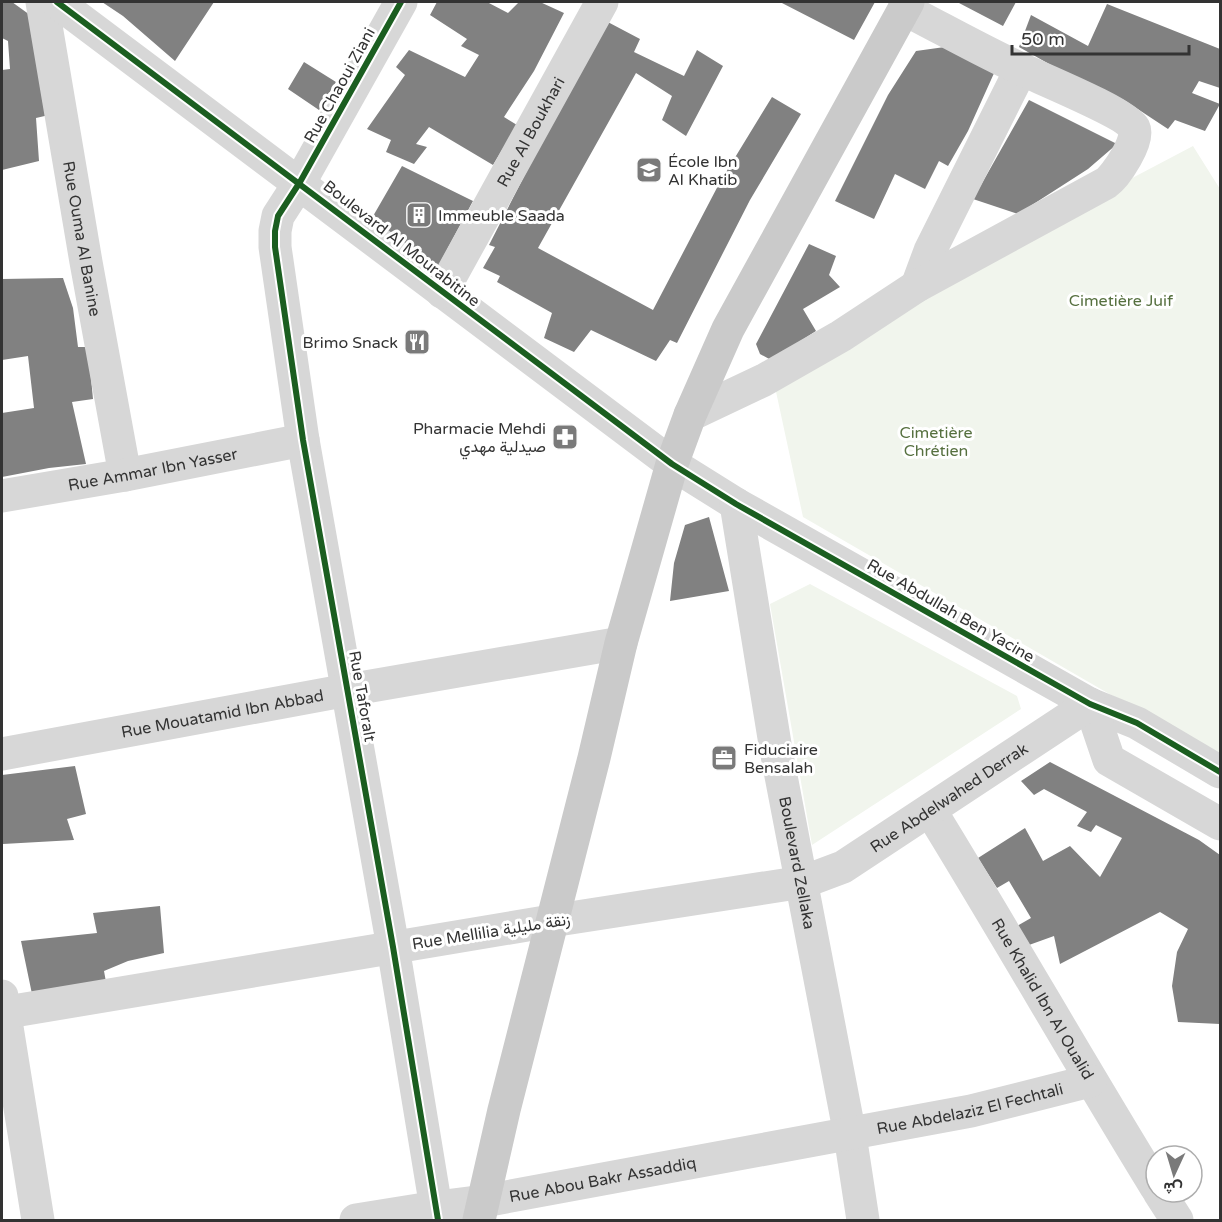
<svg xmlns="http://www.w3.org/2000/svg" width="1222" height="1222" font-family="'Varela Round',Vazirmatn,sans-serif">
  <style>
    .green { fill: #f1f5ed }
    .building { fill: #818181 }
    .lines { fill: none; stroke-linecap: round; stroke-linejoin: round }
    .minor { stroke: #d7d7d7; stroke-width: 33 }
    .major { stroke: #cacaca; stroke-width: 33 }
    .cycleway-casing { stroke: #fff; stroke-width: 10 }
    .cycleway { stroke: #1b5e20; stroke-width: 6 }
    .labels { text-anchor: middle; stroke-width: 6; stroke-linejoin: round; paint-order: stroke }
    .street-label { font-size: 16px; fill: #333; stroke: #fff }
    .poi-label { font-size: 16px; fill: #333; stroke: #fff; text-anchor: start }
    .park-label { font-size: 16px; fill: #56703f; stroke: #fff }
  </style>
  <rect width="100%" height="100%" fill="#fff"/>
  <path class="green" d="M1193,146L1220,189V758L803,517L775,387L984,256Z
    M810,584L1017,696L1021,709L812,845L770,604Z"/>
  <path class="building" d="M2,2H12L30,15L49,115L36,118L39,161L2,170V70L10,69L8,41L2,38Z
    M102,2H214L175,61L123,16Z
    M437,2H487L508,13L519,2H540L564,13L534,71L504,117L517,125L493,165L429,127L416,144L427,147L414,164L386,152L391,140L367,129L405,75L396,67L409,50L465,77L479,55L461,46L467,39L430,15Z
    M780,2H875L854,40Z
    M960,2H1016L1003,26L959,3Z
    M1107,4L1220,49V88L1199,81L1192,93L1220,104L1205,131L1175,120L1168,129L1124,100L1072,77L1019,47L1031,15L1088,46Z
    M604,20L640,39L634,52L684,76L697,50L723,66L686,136L662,120L672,96L636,73L538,248L653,310L720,182L772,97L801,114L750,200L677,343L670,340L656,361L591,330L574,352L544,338L552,313L497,282L500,276L483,268L495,247L489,245Z
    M952,46L995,71L968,131L948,166L939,161L925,189L895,174L874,219L835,201L888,95L916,51Z
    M304,62L336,82L319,110L288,89Z
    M1029,100L1117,144L1088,169L1018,214L973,199Z
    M402,166L473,201L442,259L436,279L365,230Z
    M809,244L836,256L829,275L840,287L803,309L816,331L771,360L760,354L756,344Z
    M63,278L73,308L78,347H88L93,399L72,402L86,464L49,468L2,477V413L34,408L28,356L2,360V279Z
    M709,517L729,591L670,601L674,563L685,525Z
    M1050,762L1199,840L1220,855V1024L1178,1022L1172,986L1177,952L1188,929L1160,912L1060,964L1054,936L1029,945L1017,926L1031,918L1009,881L997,888L978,858L1025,828L1043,861L1070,846L1100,877L1122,838L1096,825L1091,832L1077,826L1087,812L1044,789L1034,795L1021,781Z
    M75,766L86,814L67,819L74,840L3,844L2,775Z
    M160,906L164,953L128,961L104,971L106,982L32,994L21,941L97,933L93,913Z"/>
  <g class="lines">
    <g class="minor">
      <path id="s1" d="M42,2L86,262L125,475"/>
      <path d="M57,2L672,464L736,504L1090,704L1137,723L1220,772"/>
      <path d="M401,2L300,182L278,216L275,231V247L303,440L393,947L438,1220"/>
      <path d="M917,286L930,251L1021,69"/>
      <path id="s2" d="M442,292L602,2"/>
      <path d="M690,415L764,380L841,336L917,286L1106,183C1116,176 1140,140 1134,128C1126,113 1042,79 1021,69C982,51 943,29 904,9"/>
      <path id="s3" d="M2,496L125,475L303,440"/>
      <path id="s4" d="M736,504L776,750L850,1135L863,1220"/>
      <path d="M1090,704L1109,760L1220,824"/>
      <path id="s5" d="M2,754L348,690L621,643"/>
      <path id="s6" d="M930,810C1007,935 1079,1062 1156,1187"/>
      <path d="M2,996L38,1220"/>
      <path id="s7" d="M2,1013L551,921L803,882L843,867L1090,704"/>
      <path d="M1159,1192L1177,1220"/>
      <path id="s8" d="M356,1220L437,1207L484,1201L971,1111L1090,1081"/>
    </g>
    <path class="major" d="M479,1220L504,1110L594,758L621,643L672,464L690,415L728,329L908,2"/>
    <g class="cycleway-casing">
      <path id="cycleway" d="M57,2L672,464L736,504L1090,704L1137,723L1220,772
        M401,2L300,182L278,216L275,231V247L303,440L393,947L438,1220"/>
    </g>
    <use href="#cycleway" class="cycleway"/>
  </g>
  <defs>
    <g id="school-square" transform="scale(1.35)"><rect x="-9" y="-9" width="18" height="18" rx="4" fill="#7a7a7a" stroke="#fff"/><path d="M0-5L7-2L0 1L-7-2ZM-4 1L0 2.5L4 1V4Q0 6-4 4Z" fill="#fff"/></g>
    <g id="building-square" transform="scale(1.35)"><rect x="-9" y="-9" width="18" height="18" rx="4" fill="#7a7a7a" stroke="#fff"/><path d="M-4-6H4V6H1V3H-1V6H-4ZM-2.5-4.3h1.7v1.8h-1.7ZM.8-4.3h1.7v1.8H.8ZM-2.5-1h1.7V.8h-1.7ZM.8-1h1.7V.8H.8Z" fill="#fff"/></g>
    <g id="restaurant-square" transform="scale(1.35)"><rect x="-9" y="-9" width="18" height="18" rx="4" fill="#7a7a7a" stroke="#fff"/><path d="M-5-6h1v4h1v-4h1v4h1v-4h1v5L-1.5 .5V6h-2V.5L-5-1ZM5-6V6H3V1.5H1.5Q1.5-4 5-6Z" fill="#fff"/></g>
    <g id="pharmacy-square" transform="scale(1.35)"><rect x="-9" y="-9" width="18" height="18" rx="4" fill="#7a7a7a" stroke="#fff"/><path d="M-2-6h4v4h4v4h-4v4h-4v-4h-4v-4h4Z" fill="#fff"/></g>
    <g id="office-square" transform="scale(1.35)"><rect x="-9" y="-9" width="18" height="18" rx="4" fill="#7a7a7a" stroke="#fff"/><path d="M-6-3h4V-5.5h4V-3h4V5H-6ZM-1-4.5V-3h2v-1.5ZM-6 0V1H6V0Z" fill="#fff"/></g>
  </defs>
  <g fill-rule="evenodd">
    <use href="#school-square" x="649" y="170"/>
    <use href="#building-square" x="419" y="215"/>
    <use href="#restaurant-square" x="417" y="342"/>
    <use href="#pharmacy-square" x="565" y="437"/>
    <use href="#office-square" x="724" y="758"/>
  </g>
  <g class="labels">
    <g class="street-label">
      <text transform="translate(339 85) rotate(-61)" y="6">Rue Chaoui Ziani</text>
      <text dy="6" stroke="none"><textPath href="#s2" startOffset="183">Rue Al Boukhari</textPath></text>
      <text dy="6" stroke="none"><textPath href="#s1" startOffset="240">Rue Ouma Al Banine</textPath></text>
      <text transform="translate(402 243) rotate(38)" y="6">Boulevard Al Mourabitine</text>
      <text dy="6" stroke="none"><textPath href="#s3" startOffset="153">Rue Ammar Ibn Yasser</textPath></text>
      <text transform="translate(951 610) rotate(30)" y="6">Rue Abdullah Ben Yacine</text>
      <text transform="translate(363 696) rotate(80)" y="6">Rue Taforalt</text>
      <text dy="6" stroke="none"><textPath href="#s5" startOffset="224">Rue Mouatamid Ibn Abbad</textPath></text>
      <text dy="6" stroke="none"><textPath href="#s7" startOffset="981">Rue Abdelwahed Derrak</textPath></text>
      <text dy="6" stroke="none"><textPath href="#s4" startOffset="364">Boulevard Zellaka</textPath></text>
      <text transform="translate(491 931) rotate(-9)" y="6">Rue Mellilia زنقة مليلية</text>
      <text dy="6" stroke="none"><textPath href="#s6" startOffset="220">Rue Khalid Ibn Al Oualid</textPath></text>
      <text dy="6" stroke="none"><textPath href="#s8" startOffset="624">Rue Abdelaziz El Fechtali</textPath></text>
      <text dy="6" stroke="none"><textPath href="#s8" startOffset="250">Rue Abou Bakr Assaddiq</textPath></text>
    </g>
    <g class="poi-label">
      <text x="668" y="167">École Ibn<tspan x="668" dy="18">Al Khatib</tspan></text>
      <text x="438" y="221">Immeuble Saada</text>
      <text x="398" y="348" text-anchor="end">Brimo Snack</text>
      <text x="546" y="434" text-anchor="end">Pharmacie Mehdi<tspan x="546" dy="18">صيدلية مهدي</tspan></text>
      <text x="744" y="755">Fiduciaire<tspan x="744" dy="18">Bensalah</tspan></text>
    </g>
    <g class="park-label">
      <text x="1121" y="306">Cimetière Juif</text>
      <text x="936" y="438">Cimetière<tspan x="936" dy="18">Chrétien</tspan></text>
    </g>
  </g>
  <rect width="1222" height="1222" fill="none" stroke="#333333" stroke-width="6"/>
  <g transform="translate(1174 1174) rotate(184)"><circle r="28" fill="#ffffff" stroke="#adadad" stroke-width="1.5"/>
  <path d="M0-4.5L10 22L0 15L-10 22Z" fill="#7a7a7a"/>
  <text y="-9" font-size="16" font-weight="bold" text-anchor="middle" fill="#333333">ش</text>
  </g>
  <path d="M1012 45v9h177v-9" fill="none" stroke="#333333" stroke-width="3"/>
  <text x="1021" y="45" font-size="18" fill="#333333" stroke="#ffffff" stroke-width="4.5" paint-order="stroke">50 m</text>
</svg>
